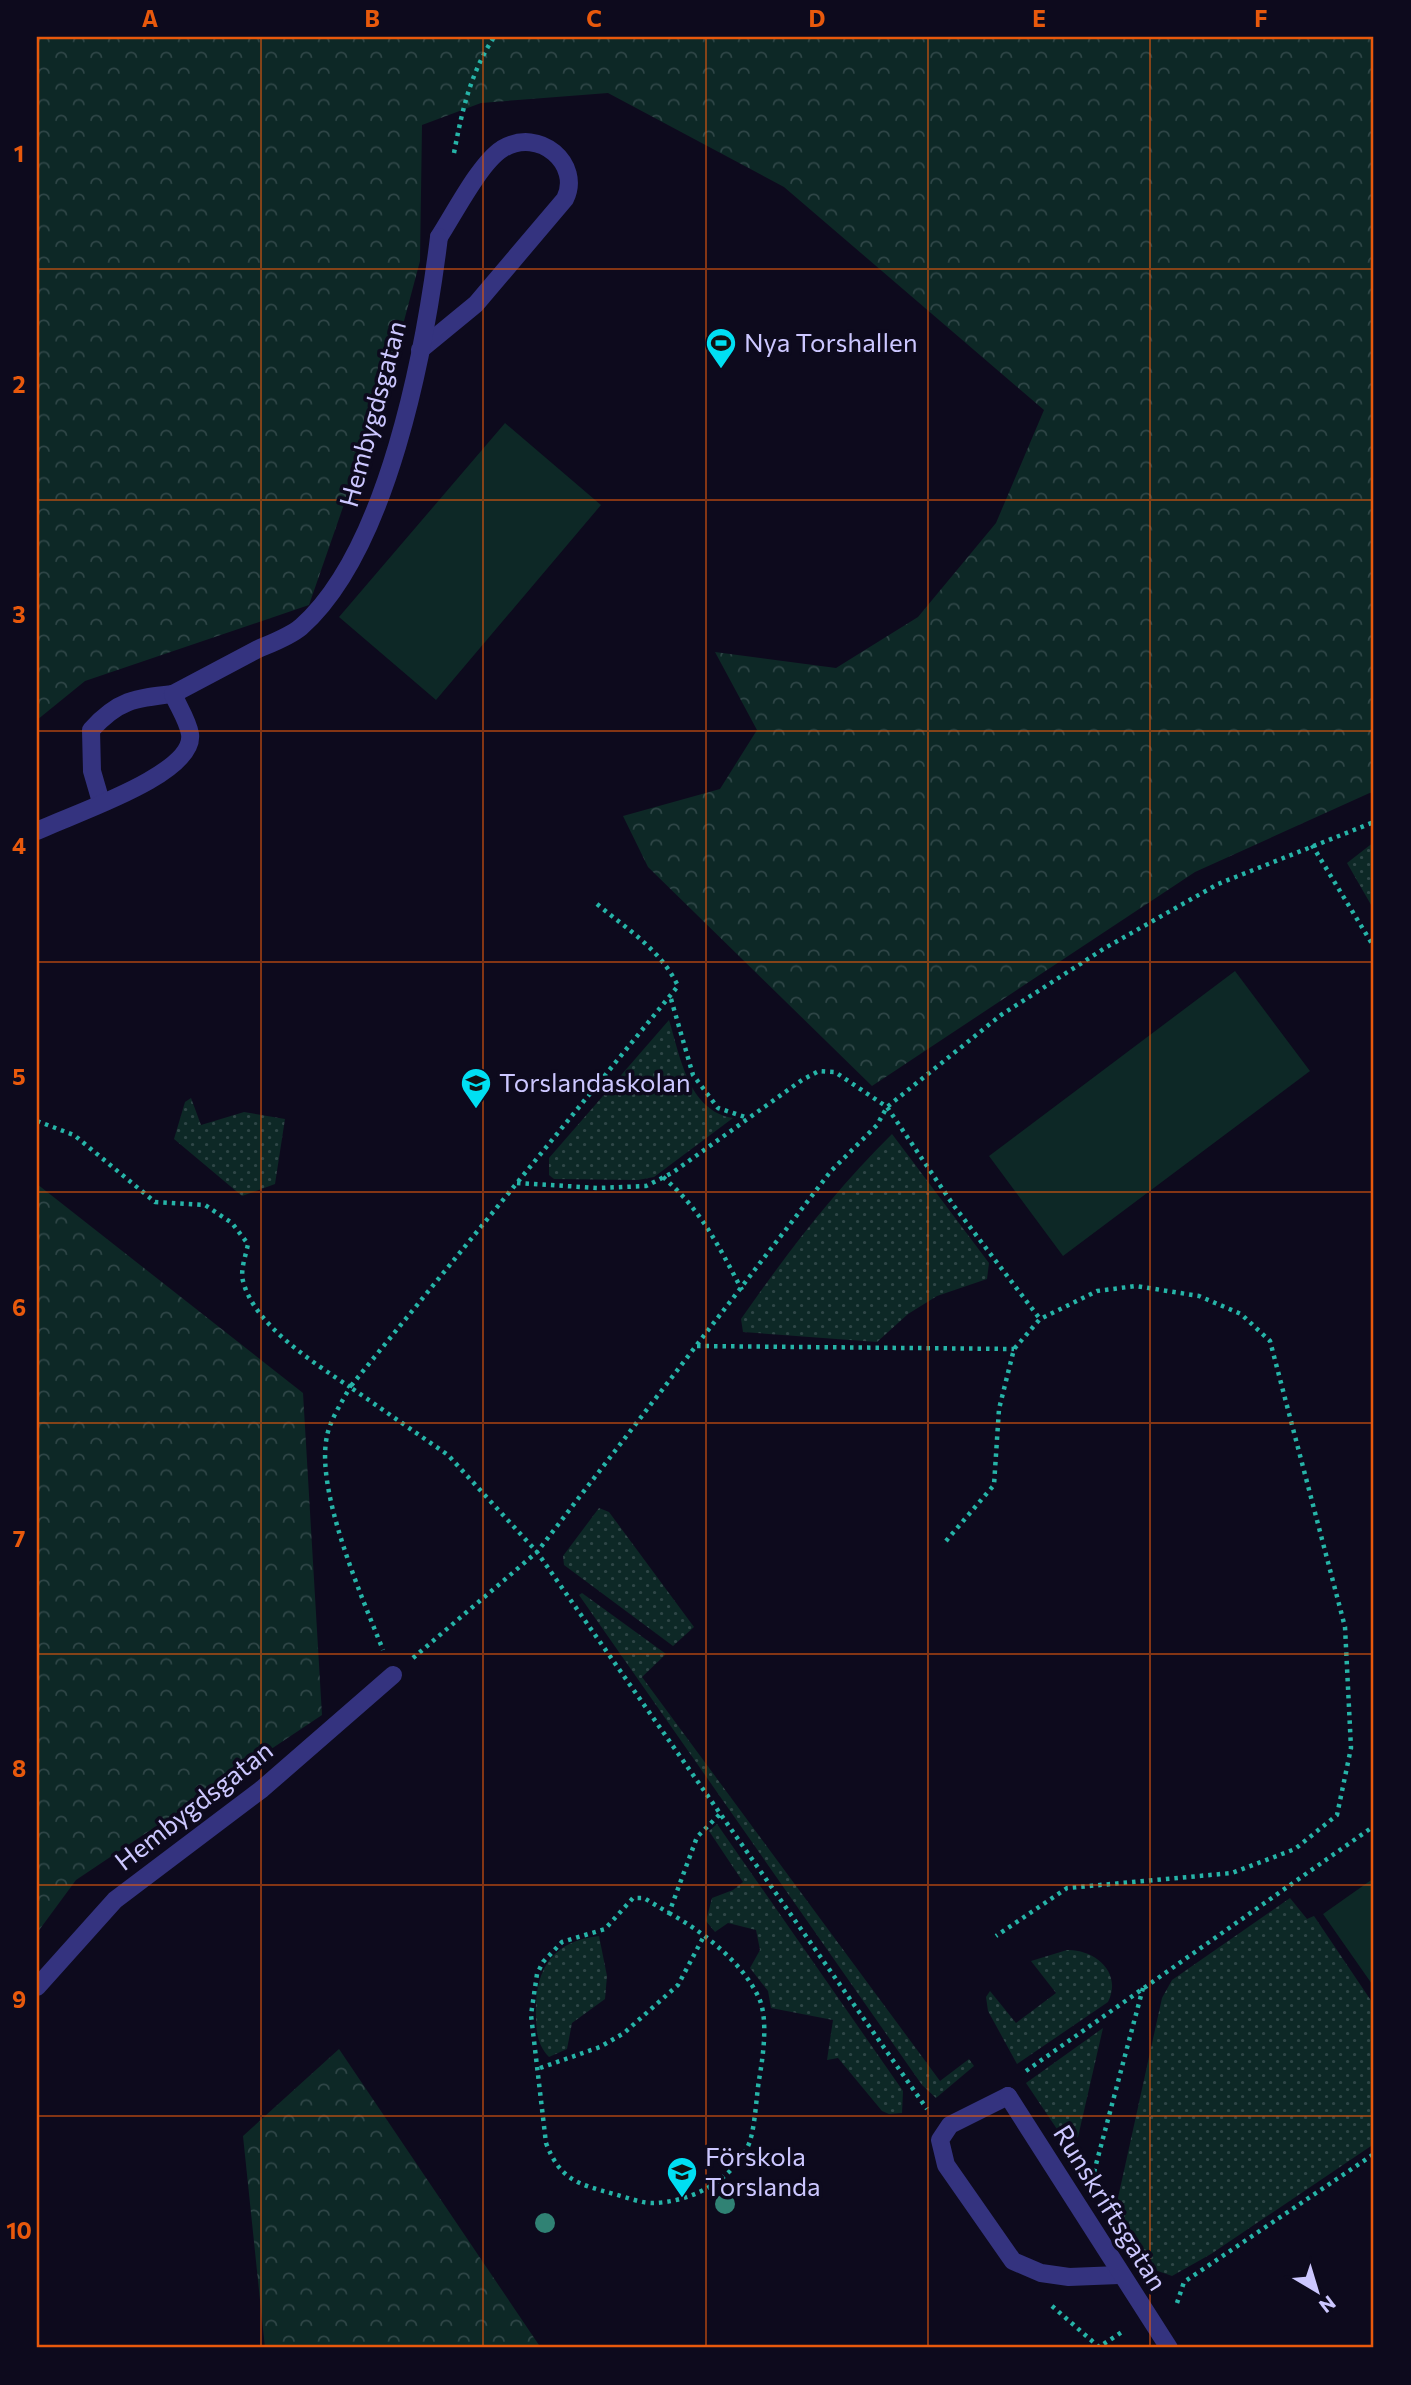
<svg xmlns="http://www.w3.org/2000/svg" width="1411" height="2385" font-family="Commissioner,sans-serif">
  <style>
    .grass { fill: url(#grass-dots) }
    .forest { fill: url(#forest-crowns) }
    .pitch { fill: #0d2826 }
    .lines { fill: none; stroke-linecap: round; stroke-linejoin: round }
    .path { stroke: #26b4a8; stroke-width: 4.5; stroke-dasharray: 3.5 5; stroke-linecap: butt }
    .lane { stroke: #34337f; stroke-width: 18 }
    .street { stroke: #34337f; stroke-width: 18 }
    .tree { fill: #308274 }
    .grid { fill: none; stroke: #e8590c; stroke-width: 2; stroke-opacity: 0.55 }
    .labels { text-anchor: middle; stroke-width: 7; stroke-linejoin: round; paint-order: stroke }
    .poi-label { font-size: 26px; fill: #ccc7ff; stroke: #0d0a1d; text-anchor: start }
    .street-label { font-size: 26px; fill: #ccc7ff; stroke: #0d0a1d }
    .neatline { fill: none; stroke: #e8590c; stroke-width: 2.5 }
    .grid-label { font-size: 23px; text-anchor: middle; font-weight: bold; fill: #e8590c }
  </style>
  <defs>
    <pattern id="grass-dots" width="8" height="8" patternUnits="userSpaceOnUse" patternTransform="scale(1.75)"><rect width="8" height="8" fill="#0d2826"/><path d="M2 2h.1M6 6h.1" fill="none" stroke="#2f4647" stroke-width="1.8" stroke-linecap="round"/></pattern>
    <pattern id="forest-crowns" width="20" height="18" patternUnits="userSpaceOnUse" patternTransform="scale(1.75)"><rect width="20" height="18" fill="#0d2826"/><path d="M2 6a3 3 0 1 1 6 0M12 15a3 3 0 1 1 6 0" fill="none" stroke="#2f4647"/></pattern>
  </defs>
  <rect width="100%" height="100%" fill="#0d0a1d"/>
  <path class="grass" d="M1374,842V910L1347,863Z
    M669,1020C680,1055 688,1111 733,1118L654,1177L638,1180L554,1179L549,1175V1158Z
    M191,1098L201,1125L244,1112L285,1119L275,1184L242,1196L174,1139L185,1102Z
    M892,1134L989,1263L987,1279L937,1296L908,1314L877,1342L743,1332L741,1319C787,1253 835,1190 892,1134Z
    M599,1508L609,1512L694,1627L673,1646L564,1565L563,1556Z
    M582,1593L666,1654L642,1677L940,2081L969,2059L974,2066L936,2098L922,2085L579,1595Z
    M717,1824L903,2091L902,2113L889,2114L882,2111L838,2058L827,2060L833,2020L771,2008L768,1991L750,1968L760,1950L756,1930L728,1923L715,1932L706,1921L712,1898L733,1890L743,1882L709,1831Z
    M1290,1898L1307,1919L1314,1916L1374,2005V2144L1211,2254L1172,2276L1155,2270L1116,2207L1162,1998L1172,1980Z
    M599,1936L607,1976L605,1999L572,2023L567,2049L549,2057C538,2046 536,2032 536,2017C534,1971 551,1941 599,1936Z
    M1067,1950C1094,1949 1123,1972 1108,2002L1017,2064L988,2011L986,1997L990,1991L1016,2023L1056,1993L1031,1961Z
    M1103,2028L1078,2137L1065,2141L1026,2083Z"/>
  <path class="forest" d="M37,37H1374V791L1195,872L872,1086L648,867L623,816L720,789L757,730L715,652L836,668L918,617L996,523L1044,410L784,187L608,93L481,103L422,125L420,261L392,366L309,605L85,681L37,720Z
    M37,1184L303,1393L322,1715L76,1880L37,1933Z
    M339,2049L541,2348H265L243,2136Z"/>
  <path class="pitch" d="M505,423L601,505L436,700L339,617Z
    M1235,971L1310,1071L1063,1256L989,1156Z
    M1374,1878V1987L1323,1914Z"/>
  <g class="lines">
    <path class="path" d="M454,153C462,111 470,74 494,37
      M1312,845L1374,947
      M597,904C628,930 660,949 678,986L350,1387L448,1455L537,1552L927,2109
      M671,999L693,1075L718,1108L748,1118
      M37,1121L74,1135L155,1202L205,1205L232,1223L248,1244C246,1255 240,1270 243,1281C254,1325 314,1363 350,1387C342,1402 330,1420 327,1436C315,1491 362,1597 383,1650
      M663,1177C702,1211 718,1245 742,1290
      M517,1183L598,1188L646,1186L672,1173L802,1080L819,1071L835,1072L887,1107L954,1206L1040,1319
      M697,1346L1014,1349
      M946,1541L994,1485L999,1409L1014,1349L1040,1319L1097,1291L1136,1286L1199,1296L1241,1314L1270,1341L1345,1627L1351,1748L1337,1815L1295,1849L1232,1873L1067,1888L996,1936
      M413,1658L537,1552L831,1171L877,1125L887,1107L1001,1015L1105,948L1218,884L1374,822
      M669,1913C702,1931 741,1961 758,1996C769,2017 763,2057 759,2080C756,2098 755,2134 747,2148C729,2182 692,2201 655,2203C643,2204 626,2197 614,2194C578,2184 560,2180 546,2143L531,2015L537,1974L543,1962L562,1942L605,1929L633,1898H644L669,1913L697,1837L721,1813
      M540,2068L600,2047L624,2033L678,1985L704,1936
      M1026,2071L1374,1826
      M1094,2172L1143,1988
      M1177,2303L1184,2282L1374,2154
      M1052,2306L1099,2347L1125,2330"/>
    <path class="lane" d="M420,350L476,304L565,199C582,165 540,126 502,149C480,163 454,214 439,237
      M101,802L92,771L91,730C118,700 135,698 173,694
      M1008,2096L950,2125L940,2140L946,2165L1013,2261L1041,2273L1069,2277L1119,2275"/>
    <path class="street" d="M37,831C69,815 196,775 190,734C188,721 178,706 173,694C201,679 230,664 258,649C272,643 289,637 301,627C388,550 425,350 439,237
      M37,1987L115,1900L262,1789L393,1675
      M1008,2096L1169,2348"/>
  </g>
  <g class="tree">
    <circle cx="725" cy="2204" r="10"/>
    <circle cx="545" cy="2223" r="10"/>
  </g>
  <path class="grid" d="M261,37V2348M483,37V2348M706,37V2348M928,37V2348M1150,37V2348M37,269H1374M37,500H1374M37,731H1374M37,962H1374M37,1192H1374M37,1423H1374M37,1654H1374M37,1885H1374M37,2116H1374"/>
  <defs>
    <g id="stadium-pin" transform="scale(1.575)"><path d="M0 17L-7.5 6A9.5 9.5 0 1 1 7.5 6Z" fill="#00dff2" stroke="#0d0a1d"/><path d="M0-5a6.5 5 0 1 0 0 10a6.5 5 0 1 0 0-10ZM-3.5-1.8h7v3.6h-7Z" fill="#111"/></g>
    <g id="school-pin" transform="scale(1.575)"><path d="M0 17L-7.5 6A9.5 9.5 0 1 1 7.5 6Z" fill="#00dff2" stroke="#0d0a1d"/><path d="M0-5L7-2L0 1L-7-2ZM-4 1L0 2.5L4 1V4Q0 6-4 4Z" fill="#111"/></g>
  </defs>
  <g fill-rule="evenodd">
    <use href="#stadium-pin" x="721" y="343"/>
    <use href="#school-pin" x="476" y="1083"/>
    <use href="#school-pin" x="682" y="2172"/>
  </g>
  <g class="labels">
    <g class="poi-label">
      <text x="744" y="352">Nya Torshallen</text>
      <text x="499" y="1092">Torslandaskolan</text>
      <text x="705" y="2166">Förskola<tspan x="705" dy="30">Torslanda</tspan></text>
    </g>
    <g class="street-label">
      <text transform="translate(373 414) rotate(-75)" y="9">Hembygdsgatan</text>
      <text transform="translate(194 1806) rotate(-38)" y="9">Hembygdsgatan</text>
      <text transform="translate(1110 2208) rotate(58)" y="9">Runskriftsgatan</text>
    </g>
  </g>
  <rect width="1411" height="2385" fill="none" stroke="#0d0a1d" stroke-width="77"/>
  <g transform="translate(1317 2291) rotate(142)" stroke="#0d0a1d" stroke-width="5" paint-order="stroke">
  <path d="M0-5L12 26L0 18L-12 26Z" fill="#ccc7ff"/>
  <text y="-10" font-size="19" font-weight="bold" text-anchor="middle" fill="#ccc7ff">N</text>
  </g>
  <rect x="38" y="38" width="1334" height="2308" class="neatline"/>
  <g class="grid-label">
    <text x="150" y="27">A</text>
    <text x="372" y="27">B</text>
    <text x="594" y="27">C</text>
    <text x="817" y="27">D</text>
    <text x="1039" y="27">E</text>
    <text x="1261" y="27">F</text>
    <text x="19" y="162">1</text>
    <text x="19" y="393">2</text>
    <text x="19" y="623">3</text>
    <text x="19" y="854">4</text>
    <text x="19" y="1085">5</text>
    <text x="19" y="1316">6</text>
    <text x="19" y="1547">7</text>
    <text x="19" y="1777">8</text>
    <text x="19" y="2008">9</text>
    <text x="19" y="2239">10</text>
  </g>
</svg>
